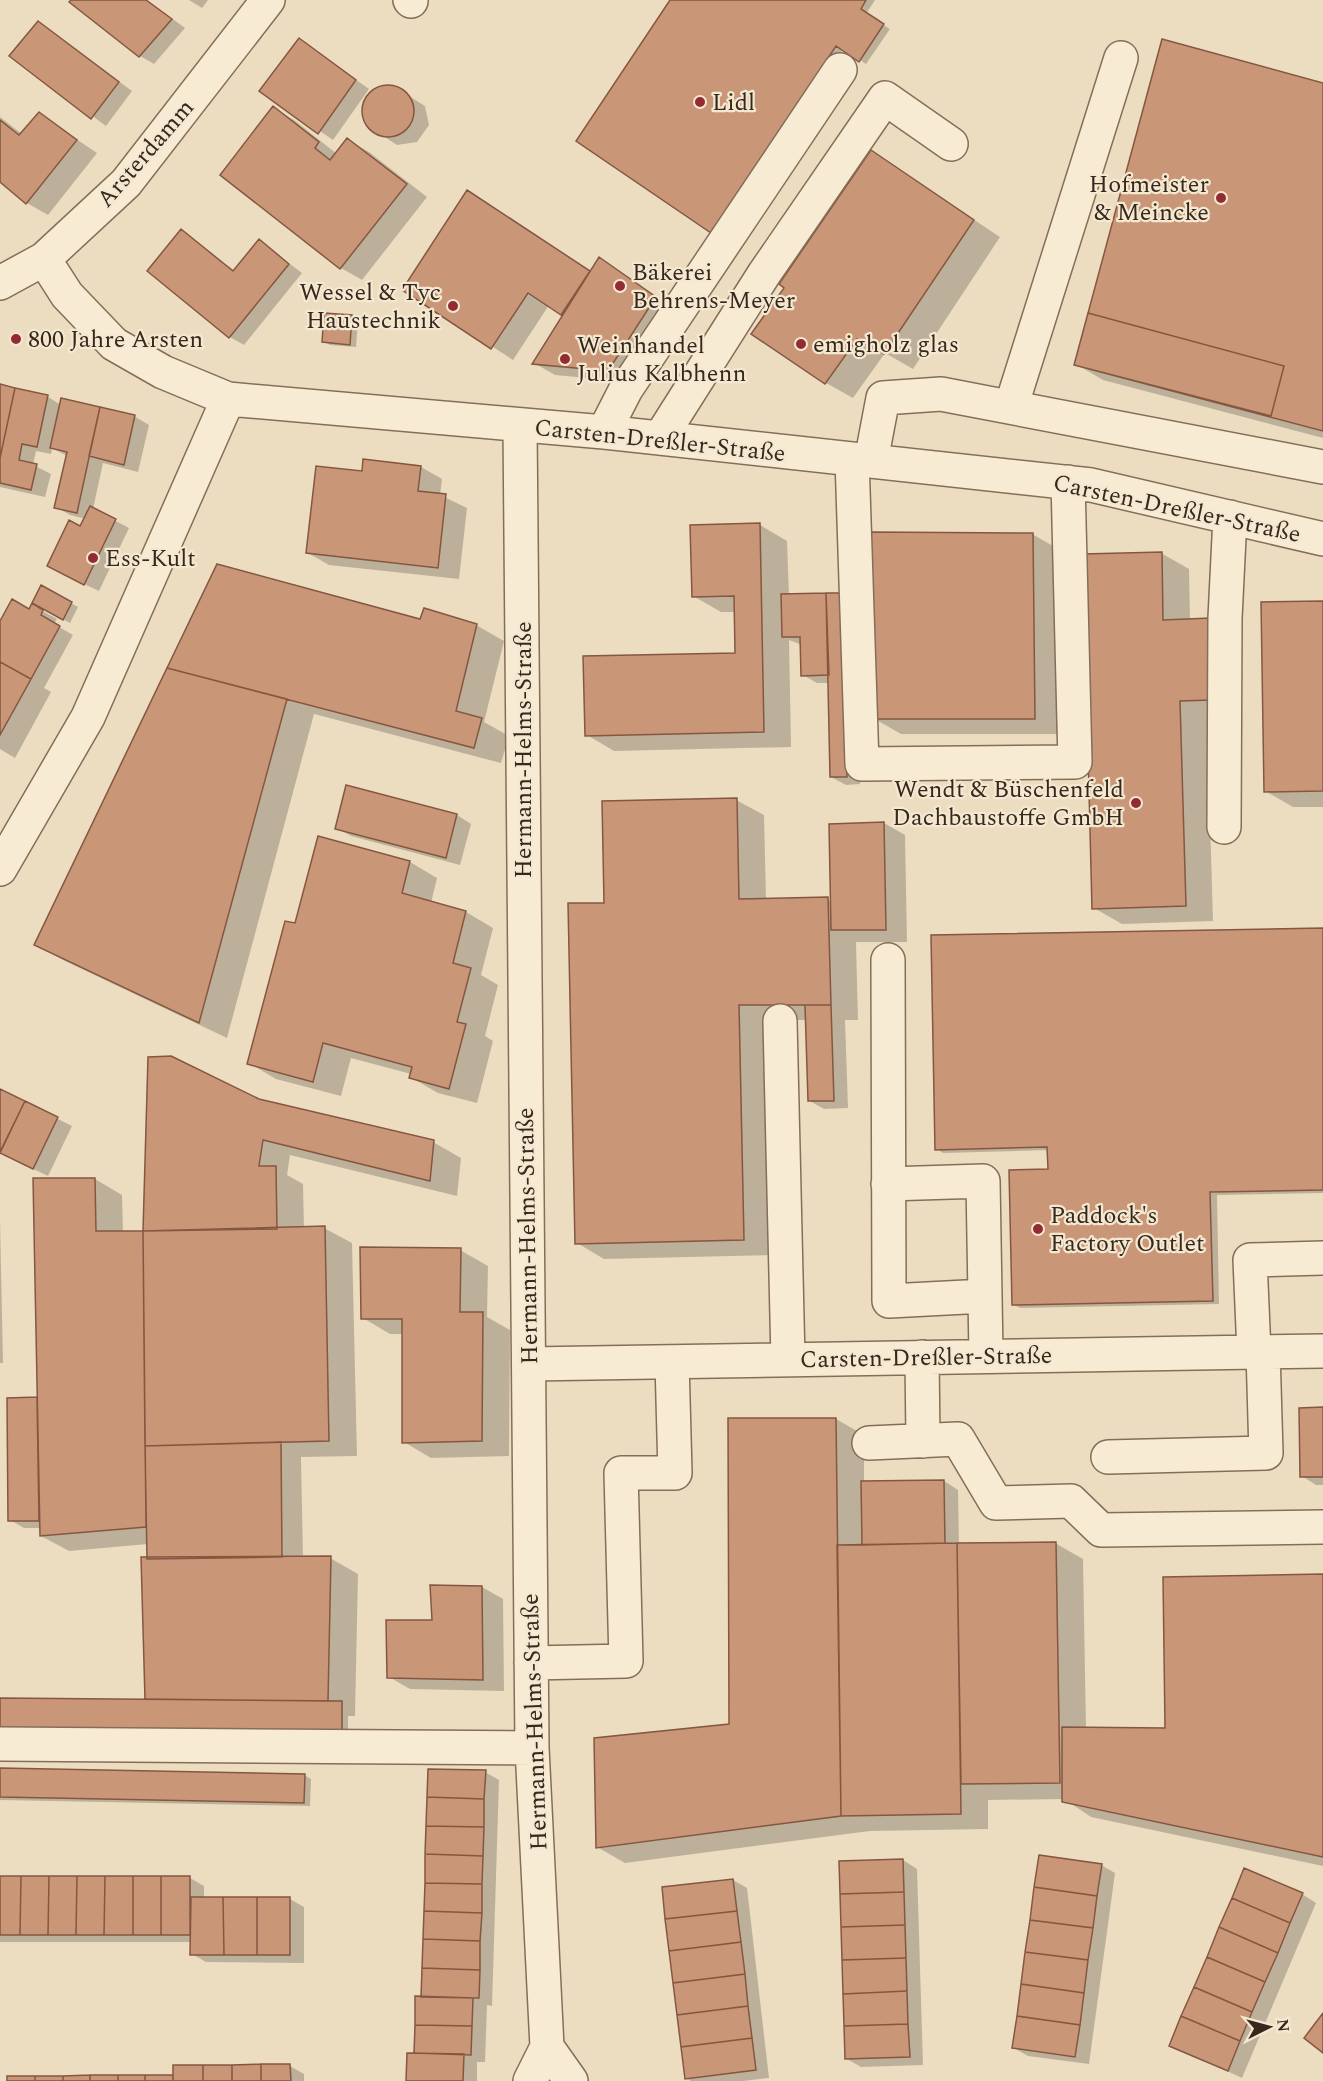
<svg xmlns="http://www.w3.org/2000/svg" width="1323" height="2081" font-family="Spectral,serif">
  <style>
    .shadow { fill: #0003 }
    .building { fill: #ca9678; stroke: #845740; stroke-width: 1.5 }
    .lines { fill: none; stroke-linecap: round; stroke-linejoin: round }
    .minor-casing { stroke: #856e59; stroke-width: 36 }
    .minor { stroke: #f8ebd4; stroke-width: 33 }
    .poi-dot { fill: #932b32; stroke: #f4e8d1; stroke-width: 2 }
    .labels { text-anchor: middle; stroke-width: 4.5; stroke-linejoin: round; paint-order: stroke }
    .poi-label { font-size: 24px; fill: #36281d; stroke: #f4e8d1; text-anchor: start }
    .street-label { font-size: 24px; fill: #36281d; stroke: #f4e8d1 }
  </style>
  <rect width="100%" height="100%" fill="#ecddc1"/>
  <path class="shadow" d="M73,0H147L185,28L154,64L140,56L71,2Z
    M189,0H208L202,8Z
    M672,0H875L866,14L890,29L866,64L843,49L718,235Z
    M39,23L132,91L106,126L11,56Z
    M300,40L369,89L333,140L261,91Z
    M1323,84V438L1103,380L1076,364Z
    M393,86L425,106L429,125L417,142L397,145L366,125L363,105L374,89Z
    M273,108L294,120L337,154L348,140L369,152L427,197L362,280L341,268L222,175Z
    M39,114L97,153L48,215L27,203L0,180V117L22,134Z
    M872,152L1000,237L913,369L885,353L853,398L826,383L787,288Z
    M467,192L591,272L599,259L676,310L629,382L555,375L534,363L563,314L549,305L513,360L404,289Z
    M181,231L235,271L259,241L302,273L244,345L230,337Z
    M351,316L358,320L356,347L330,345L323,341Z
    M0,386L48,397L61,405L134,416L149,425L138,472L103,463L93,509L129,528L99,591L63,574L86,519L70,515L56,507L67,456L52,448L51,454L36,451L33,465L51,474L45,497L0,487Z
    M421,467L442,479L440,495L467,508L459,579L329,565L308,553L363,473Z
    M760,525L787,541L789,596L856,602L860,784L846,785L831,777L830,683H817L803,675L802,645L789,640L791,747L614,751L587,735L737,654L736,612H721L693,596Z
    M1032,534L1060,550L1062,734H901L873,718Z
    M1161,553L1189,569L1190,620L1239,715L1207,716L1213,921L1122,924L1094,908Z
    M218,566L420,621L476,625L504,641L484,722L509,736L501,763L314,714L227,1038L63,960L36,944Z
    M42,587L78,607L70,623L41,607L39,609L57,619L54,624L73,635L44,688L51,692L15,758L0,749V624L29,611Z
    M1323,603V807H1293L1265,791Z
    M347,787L457,815L471,824L460,865L351,836L337,828Z
    M736,800L764,815L766,900L827,899L832,902L884,823L905,835L907,942H856L858,1020H845L848,1108L824,1109L810,1101L807,1020H766L771,1255L604,1259L577,1243L605,904Z
    M319,838L410,862L437,878L431,903L466,912L493,928L481,975L498,985L485,1036L493,1041L477,1103L438,1093L410,1077L411,1074L351,1058L341,1096L276,1079L249,1063L296,925Z
    M1323,930V1193L1217,1195L1219,1304L1020,1308L1013,1304L1049,1171V1150L943,1153L937,1149Z
    M0,1090L72,1126L48,1176L0,1153Z
    M259,1101L433,1142L461,1158L457,1196L290,1155L287,1175L303,1184L304,1229L324,1228L352,1243L357,1456L301,1457L303,1558H330L358,1574L355,1716H348V1734L0,1700L152,1701L147,1698L148,1544L69,1551L41,1536V1528H24L10,1520L37,1399L39,1400L95,1179L122,1195L123,1233H144Z
    M0,1219L3,1363H0Z
    M460,1250L488,1266L487,1317L510,1330L509,1456L431,1458L404,1442V1334H390L363,1318Z
    M1323,1409V1485H1316L1302,1476Z
    M836,1419L864,1435V1483L944,1481L958,1490L959,1545L1055,1543L1083,1559L1086,1729L1167,1730L1323,1576V1866L1091,1817L1064,1799L988,1800V1829L870,1831L625,1863L597,1847L730,1725Z
    M482,1587L503,1599L504,1691L410,1689L389,1677L433,1622Z
    M0,1770L304,1775L311,1779L310,1806L0,1800Z
    M485,1772L499,1780L492,2006L487,2005L485,2062H477V2081H408L415,2055L417,1998H423Z
    M903,1860L917,1869L923,2065L861,2067L847,2059Z
    M1101,1865L1115,1873L1089,2064L1028,2056L1014,2048Z
    M0,1877L190,1878L204,1886V1899H290L304,1907V1963L206,1962L192,1954V1942H0Z
    M733,1880L747,1888L769,2078L743,2081H691L686,2078Z
    M1302,1894L1316,1903L1242,2078L1171,2045Z
    M290,2066L304,2074V2081H9L175,2076Z"/>
  <path class="building" d="M71,0H146L172,19L139,57L69,2Z
    M670,0H866L861,9L884,24L859,62L836,46L711,233L576,141Z
    M38,21L119,82L91,119L9,56Z
    M299,38L356,80L318,134L259,91Z
    M1162,39L1323,83V431L1074,365Z
    M362 111a26 26 0 1 1 52 0a26 26 0 1 1-52 0Z
    M273,106L319,142L315,148L330,160L347,138L407,184L340,269L220,175Z
    M39,112L77,140L26,204L0,182V120L19,135Z
    M871,150L974,220L884,354L857,339L825,384L751,334L784,288L779,284Z
    M467,190L590,271L561,315L528,293L491,349L402,290Z
    M181,229L233,271L259,239L289,264L229,338L147,271Z
    M599,257L656,297L608,371L532,364Z
    M324,313L352,315L350,345L322,342Z
    M1088,313L1284,366L1271,416L1074,365Z
    M0,384L15,388L0,458Z
    M15,388L48,395L37,447L22,444L19,460L37,464L31,490L0,483V458Z
    M61,398L100,407L77,513L54,508L67,452L50,448Z
    M100,407L135,415L124,465L89,456Z
    M363,459L421,466L418,491L446,494L438,568L306,553L316,466L362,471Z
    M90,506L116,519L84,585L47,566L69,520L80,526Z
    M760,523L764,732L585,736L583,656L735,653L734,596L692,597L690,525Z
    M870,532L1033,533L1035,719H871Z
    M1162,552L1163,620L1210,618L1212,700L1180,701L1186,906L1092,909L1083,554Z
    M217,564L420,619L424,608L477,624L456,711L482,718L474,748L167,668Z
    M41,585L72,602L63,620L32,603Z
    M826,593L829,675L801,676L800,637H782L781,594Z
    M826,593H842L847,777H830Z
    M12,599L29,609L32,603L43,610L41,615L60,626L31,679L0,662V621Z
    M1323,601V791L1264,792L1261,602Z
    M0,662L31,679L0,735Z
    M167,668L287,699L199,1023L34,945Z
    M346,785L457,814L446,858L335,829Z
    M737,798L739,899L828,897L831,1005H739L744,1240L575,1244L568,903H604L602,801Z
    M884,822L886,930H831L829,824Z
    M318,836L410,861L402,893L466,911L453,963L471,968L457,1022L466,1024L449,1089L409,1078L412,1067L323,1043L313,1082L247,1064L285,921L295,923Z
    M1323,928V1190L1210,1192L1213,1301L1012,1305L1009,1170L1048,1169L1047,1147L935,1150L931,935Z
    M805,1005H831L834,1101H808Z
    M171,1056L259,1099L434,1140L430,1181L263,1140L259,1166H276L277,1229L143,1231L148,1057Z
    M0,1089L25,1101L0,1152Z
    M25,1101L58,1117L33,1169L0,1153Z
    M33,1178H95L96,1231H143L146,1527L40,1536Z
    M325,1226L329,1441L145,1446L143,1231Z
    M360,1247L461,1248L460,1312H483L482,1441L402,1443V1319H361Z
    M37,1397L39,1521H8L7,1398Z
    M1323,1407V1477H1300L1299,1408Z
    M728,1418H836L841,1816L596,1848L594,1738L729,1724Z
    M281,1442L282,1557L147,1559L145,1446Z
    M944,1480L945,1543L862,1545L861,1481Z
    M1056,1542L1060,1783L961,1784L957,1543Z
    M957,1543L961,1814L841,1816L837,1545Z
    M331,1556L328,1701L145,1699L141,1557Z
    M1323,1574V1857L1062,1802V1727L1165,1728L1163,1577Z
    M430,1585L482,1586L483,1680L387,1678L386,1620H432Z
    M0,1698L342,1701V1731L0,1729Z
    M0,1768L305,1774L304,1803L0,1797Z
    M428,1769L486,1770L484,1799L427,1797Z
    M427,1797L484,1799V1827L426,1826Z
    M426,1826L484,1827L483,1856L425,1854Z
    M425,1854L483,1856L482,1884L425,1883Z
    M1039,1855L1102,1864L1097,1896L1034,1887Z
    M903,1859L904,1892L840,1894L839,1861Z
    M1244,1868L1303,1893L1290,1923L1232,1898Z
    M0,1876H21L20,1935H0Z
    M21,1876H49L48,1935H20Z
    M49,1876H77L76,1935H48Z
    M77,1876H105L104,1935H76Z
    M105,1876H133V1935H104Z
    M133,1876H161V1935H133Z
    M161,1876H190V1935H161Z
    M733,1879L737,1911L665,1919L662,1887Z
    M425,1883L482,1884V1913L424,1911Z
    M1034,1887L1097,1896L1093,1928L1030,1920Z
    M904,1892L905,1925L841,1927L840,1894Z
    M191,1897H223L224,1955H190Z
    M223,1897H257V1955H224Z
    M257,1897H290V1955H257Z
    M1232,1898L1290,1923L1278,1953L1219,1927Z
    M424,1911L482,1913L480,1941L423,1939Z
    M737,1911L741,1942L669,1951L665,1919Z
    M1030,1920L1093,1928L1088,1960L1025,1952Z
    M905,1925L906,1958L842,1960L841,1927Z
    M1219,1927L1278,1953L1265,1982L1207,1957Z
    M423,1939L480,1941V1970L422,1968Z
    M741,1942L745,1974L673,1983L669,1951Z
    M1025,1952L1088,1960L1084,1993L1021,1984Z
    M1207,1957L1265,1982L1252,2012L1194,1987Z
    M906,1958L907,1991L843,1994L842,1960Z
    M422,1968L480,1970L479,1998L421,1997Z
    M745,1974L748,2006L677,2015L673,1983Z
    M1021,1984L1084,1993L1080,2025L1017,2016Z
    M1194,1987L1252,2012L1240,2041L1181,2016Z
    M907,1991L908,2024L844,2026L843,1994Z
    M415,1996L473,1998L472,2026L415,2025Z
    M748,2006L752,2038L681,2047L677,2015Z
    M1323,2013V2053L1304,2038Z
    M1017,2016L1080,2025L1075,2057L1012,2048Z
    M1181,2016L1240,2041L1228,2071L1169,2046Z
    M908,2024L910,2057L845,2059L844,2026Z
    M415,2025L472,2026L471,2055L414,2053Z
    M752,2038L756,2070L685,2079L681,2047Z
    M407,2053L464,2054L463,2081H406Z
    M261,2064V2081H232V2065Z
    M261,2064H290L291,2081H261Z
    M173,2065H203V2081H173Z
    M203,2065H232V2081H203Z
    M90,2075V2081H63V2076Z
    M90,2075H118V2081H90Z
    M118,2075H145V2081H118Z
    M145,2075H173V2081H145Z
    M7,2076H35V2081H7Z
    M35,2076H63V2081H35Z"/>
  <g class="lines">
    <g class="minor-casing">
      <path id="minor" d="M410,0L411,1
        M44,259L67,295L114,344L163,372L228,399L604,432L1091,485L1323,539
        M0,283L44,259L126,183L268,0
        M1011,407L1121,58
        M520,426L532,1748L547,2047L530,2081
        M604,432L626,389L840,70
        M660,438L764,274L885,98L951,144
        M852,459L862,764L1075,762L1068,482
        M871,461L883,398L941,394L1323,467
        M1224,827L1225,618L1230,517
        M0,869L88,717L228,399
        M888,960L889,1301L985,1296L986,1356
        M780,1021L788,1360
        M888,1184L983,1181L985,1296
        M1254,1352L1250,1260L1323,1258
        M922,1357L923,1441
        M529,1364L1323,1351
        M869,1443L958,1439L996,1503L1071,1501L1101,1530L1323,1527
        M1108,1457L1266,1453L1263,1352
        M531,1663L626,1661L621,1473H675L672,1362
        M0,1744L532,1748
        M547,2047L571,2081"/>
    </g>
    <use href="#minor" class="minor"/>
  </g>
  <g class="poi-dot">
    <circle cx="700" cy="102" r="6"/>
    <circle cx="1221" cy="198" r="6"/>
    <circle cx="620" cy="286" r="6"/>
    <circle cx="453" cy="306" r="6"/>
    <circle cx="16" cy="339" r="6"/>
    <circle cx="801" cy="344" r="6"/>
    <circle cx="565" cy="359" r="6"/>
    <circle cx="93" cy="558" r="6"/>
    <circle cx="1136" cy="803" r="6"/>
    <circle cx="1038" cy="1229" r="6"/>
  </g>
  <g class="labels">
    <g class="poi-label">
      <text x="712" y="110">Lidl</text>
      <text x="1209" y="192" text-anchor="end">Hofmeister<tspan x="1209" dy="28">&amp; Meincke</tspan></text>
      <text x="632" y="280">Bäkerei<tspan x="632" dy="28">Behrens-Meyer</tspan></text>
      <text x="441" y="300" text-anchor="end">Wessel &amp; Tyc<tspan x="441" dy="28">Haustechnik</tspan></text>
      <text x="28" y="347">800 Jahre Arsten</text>
      <text x="813" y="352">emigholz glas</text>
      <text x="577" y="353">Weinhandel<tspan x="577" dy="28">Julius Kalbhenn</tspan></text>
      <text x="105" y="566">Ess-Kult</text>
      <text x="1124" y="797" text-anchor="end">Wendt &amp; Büschenfeld<tspan x="1124" dy="28">Dachbaustoffe GmbH</tspan></text>
      <text x="1050" y="1223">Paddock's<tspan x="1050" dy="28">Factory Outlet</tspan></text>
    </g>
    <g class="street-label">
      <text transform="translate(145 153) rotate(-49)" y="8">Arsterdamm</text>
      <text transform="translate(660 440) rotate(6)" y="8">Carsten-Dreßler-Straße</text>
      <text transform="translate(1177 508) rotate(12)" y="8">Carsten-Dreßler-Straße</text>
      <text transform="translate(523 750) rotate(-90)" y="8">Hermann-Helms-Straße</text>
      <text transform="translate(527 1236) rotate(-91)" y="8">Hermann-Helms-Straße</text>
      <text transform="translate(926 1357) rotate(-1)" y="8">Carsten-Dreßler-Straße</text>
      <text transform="translate(534 1722) rotate(-92)" y="8">Hermann-Helms-Straße</text>
    </g>
  </g>
  <g transform="translate(1269 2027) rotate(84)" stroke="#f4e8d1" stroke-width="4.5" paint-order="stroke">
  <path d="M0-4.5L10 22L0 15L-10 22Z" fill="#36281d"/>
  <text y="-9" font-size="16" font-weight="bold" text-anchor="middle" fill="#36281d">N</text>
  </g>
</svg>
